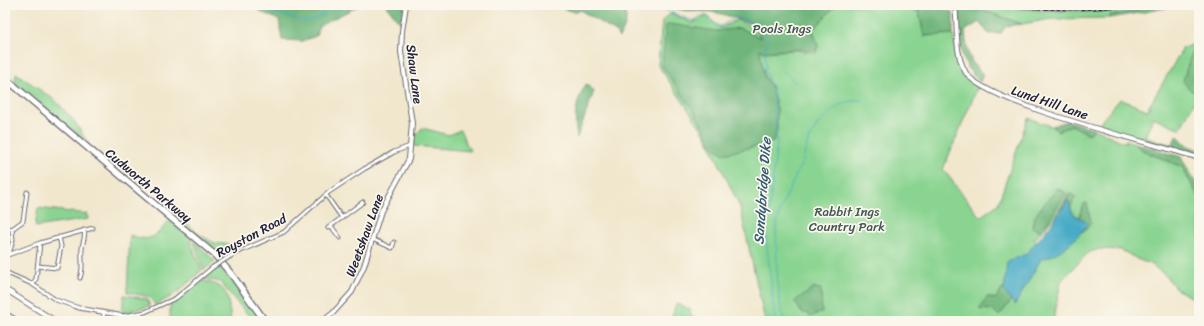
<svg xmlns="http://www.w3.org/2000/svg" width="1204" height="326" font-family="Sriracha,sans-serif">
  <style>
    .green { fill: #8ad491; stroke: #567b66; fill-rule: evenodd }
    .forest { fill: #6fb67b; stroke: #486c5b }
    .water { fill: #46abc6; stroke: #346680 }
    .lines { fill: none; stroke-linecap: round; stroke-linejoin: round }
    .stream { stroke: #46abc6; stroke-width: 1 }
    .street-casing { stroke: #6a676e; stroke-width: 5 }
    .secondary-casing { stroke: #6a676e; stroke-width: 6 }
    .highway-casing { stroke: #6a676e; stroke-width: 8 }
    .street { stroke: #fff; stroke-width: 3 }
    .secondary { stroke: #fff; stroke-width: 4 }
    .highway { stroke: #fff; stroke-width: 5.5 }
    .rail-casing { stroke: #22223b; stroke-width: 2.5 }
    .rail { stroke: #fbf7ec; stroke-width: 1; stroke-dasharray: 3; stroke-linecap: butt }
    .street-bridge-casing { stroke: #6a676e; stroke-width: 5; stroke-linecap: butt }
    .street-bridge { stroke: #fff; stroke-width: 3 }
    .labels { text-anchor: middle; stroke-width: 3.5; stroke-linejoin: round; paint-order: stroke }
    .park-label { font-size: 13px; fill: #415755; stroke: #fbf7ec }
    .street-label { font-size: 13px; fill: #22223b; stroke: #fbf7ec }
    .water-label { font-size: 14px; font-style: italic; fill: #305973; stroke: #fbf7ec }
  </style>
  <rect width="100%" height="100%" fill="#fbf7ec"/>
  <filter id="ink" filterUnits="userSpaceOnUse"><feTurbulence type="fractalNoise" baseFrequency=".025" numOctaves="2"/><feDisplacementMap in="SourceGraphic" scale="8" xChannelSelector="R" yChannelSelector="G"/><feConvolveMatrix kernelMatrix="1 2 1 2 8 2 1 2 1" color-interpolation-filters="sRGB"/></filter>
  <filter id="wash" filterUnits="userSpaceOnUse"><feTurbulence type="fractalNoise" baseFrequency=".012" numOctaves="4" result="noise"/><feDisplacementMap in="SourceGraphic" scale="16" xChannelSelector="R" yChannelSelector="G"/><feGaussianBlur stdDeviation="0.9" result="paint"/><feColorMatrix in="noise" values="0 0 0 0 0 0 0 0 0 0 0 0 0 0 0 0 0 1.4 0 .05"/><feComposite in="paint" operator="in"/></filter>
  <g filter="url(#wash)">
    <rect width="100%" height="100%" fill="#f1e7cd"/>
    <path class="green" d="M836,5H899L919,12L924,36L953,34C957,58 957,71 978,86L943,169L980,217L998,204L1028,118L1051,126L1058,131L1071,125L1089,134L1094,129L1126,143L1125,140L1135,143L1142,150L1182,167L1199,198V301L1176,289L1166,276L1151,264L1139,260L1121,250L1100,249L1089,252L1061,281L1053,321H765L740,207L705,134L658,65L662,21L671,13L692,23L706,16L721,28L737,20C759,29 757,31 765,52L795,50L816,53L818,45L813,30ZM1069,194H1072L1070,214L1078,219L1083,204L1081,231L1056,233L1029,278L999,316L993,310L979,309L988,297L995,299L1038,241L1034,240L1052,220Z
      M959,5L1055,11L1105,10L1138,5V11L1110,15L1111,18L1051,19L1022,24L982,10L959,9Z
      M1194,44L1190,62L1191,91L1199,90V93L1180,129L1153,117L1145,137L1135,139L1097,126L1120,99L1147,110L1183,48Z
      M16,73L56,101L75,122L88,143L15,82Z
      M422,128L449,135L460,130L470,151L414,146V138Z
      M150,197L171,206L197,233L214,243L236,245L240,249L220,258L199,237Z
      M38,208L87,214L88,219L35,227Z
      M169,220L193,240L191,244L202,270C184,286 179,294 155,305L150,297L127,292L130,235C151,243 156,237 169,220Z
      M195,242L215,261L204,270L194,243Z
      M219,266L241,292L261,321H253L220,282L203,278Z
      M200,280C230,286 227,294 231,321H170V304Z
      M124,295L147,299L150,306L122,313Z
      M676,304L690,309L691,317L709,321H671Z"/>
    <path class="forest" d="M252,5H311L312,14L332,5H360L319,26L316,36L302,41L282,40L279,20L263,13Z
      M386,5H404L401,24Z
      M554,5H622C629,18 626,26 619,38L616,32L580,10L574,12Z
      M662,5H836L813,30L818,47L816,51L795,49L763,52L761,49L760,50L764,76L772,88L777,109V131L773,142L724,154L714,148L695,113L662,66L666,25L669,24L716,31L740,28L761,38L755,25C739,20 719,11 703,11C688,11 676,10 662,5Z
      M899,5H945L944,10L953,12V34L924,36L919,12Z
      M1138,5H1183L1111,18L1110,15L1137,11Z
      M959,9L982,10L1022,24L1006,26L1001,33L989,34L979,22L965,31C966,47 969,64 983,74L980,82C957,61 959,38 959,9Z
      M1194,44L1199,47V90L1191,91L1183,81Z
      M586,84L594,91L577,138C574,119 575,102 586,84Z
      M1068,121L1094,129L1090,134L1071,125L1058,131L1052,126Z
      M1177,135L1188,146L1199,150V156L1145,141L1146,137L1172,145Z
      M1135,143L1181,157L1199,189V198L1182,167L1142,150Z
      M1058,188L1066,193L1049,220L1040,231L1032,227C1034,211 1049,200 1058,188Z
      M1070,194L1076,197L1070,207V214L1079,219L1083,204L1087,203L1091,223L1085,231L1056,233L1029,278L999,316L993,310L979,309L987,297L995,299L1053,222Z
      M814,288L821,289L822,312L810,317L807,313H802C801,312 795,303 795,301Z"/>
    <path class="water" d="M1068,200L1073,214L1088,223C1078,238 1060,255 1041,259L1015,305L1004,291L1007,262L1026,254L1050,226Z"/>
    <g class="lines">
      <path class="stream" d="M260,5L265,11L308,22L343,5
        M642,5L666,10L693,21L705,14L719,27L737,17L758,24L769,42L765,47L767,50L765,56L766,68L764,70L768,77V81L772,85L777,143L766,236L775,321
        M782,70L795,82
        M784,321L779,298L777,270L776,228L780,210L803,160L809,138L818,124L832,110L840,105L851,101L862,100"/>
    </g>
  </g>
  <g filter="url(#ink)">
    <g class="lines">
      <g class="street-casing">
        <path id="street" d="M326,195L342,218
          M331,226L340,238
          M5,227L12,229
          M328,228L363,202
          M12,229L23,221L27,192
          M372,239L392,248L394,242
          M9,254L13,240L12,229
          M234,254L284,232L329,192L364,169L394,152L410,146
          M5,256L40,243L93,228
          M38,266L57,268L61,246L59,237
          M5,272L32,284L56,300L79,308L124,316L145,312L176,298L213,267
          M80,278C84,268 81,259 82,249C82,241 86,240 84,230
          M32,284L36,279L40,243
          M5,313L18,321
          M103,321L104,313"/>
      </g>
      <g class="secondary-casing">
        <path id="secondary" d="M955,5C958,27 954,54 966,73C986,104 1157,144 1199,158
          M5,289L55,321
          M323,321L333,313L352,292L364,266L381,211L409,159L412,123L401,52L402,31L406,5"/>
      </g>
      <g class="highway-casing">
        <path id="highway" d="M5,78L215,255L232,275L265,321"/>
      </g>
      <use href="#street" class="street"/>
      <use href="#secondary" class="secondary"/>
      <use href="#highway" class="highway"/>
      <g class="rail-casing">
        <path id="rail" d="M1000,5C1041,10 1088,11 1129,5"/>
      </g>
      <use href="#rail" class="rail"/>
      <g class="street-bridge-casing">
        <path id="street-bridge" d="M213,267L234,254"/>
      </g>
      <use href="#street-bridge" class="street-bridge"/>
    </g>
  </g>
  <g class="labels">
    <g class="park-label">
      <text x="782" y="33">Pools Ings</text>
      <text x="847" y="216">Rabbit Ings<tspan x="847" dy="15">Country Park</tspan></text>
    </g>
    <g class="street-label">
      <text transform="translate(415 74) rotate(83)" y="5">Shaw Lane</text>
      <text transform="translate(1050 102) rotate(19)" y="5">Lund Hill Lane</text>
      <text transform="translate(149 185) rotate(40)" y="5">Cudworth Parkway</text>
      <text transform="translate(251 235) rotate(-28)" y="5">Royston Road</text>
      <text transform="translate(364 235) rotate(-70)" y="5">Weetshaw Lane</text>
    </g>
    <g class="water-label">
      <text transform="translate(762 191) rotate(-86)" y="5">Sandybridge Dike</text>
    </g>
  </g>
  <rect width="1204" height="326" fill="none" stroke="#fbf7ec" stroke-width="20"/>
</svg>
